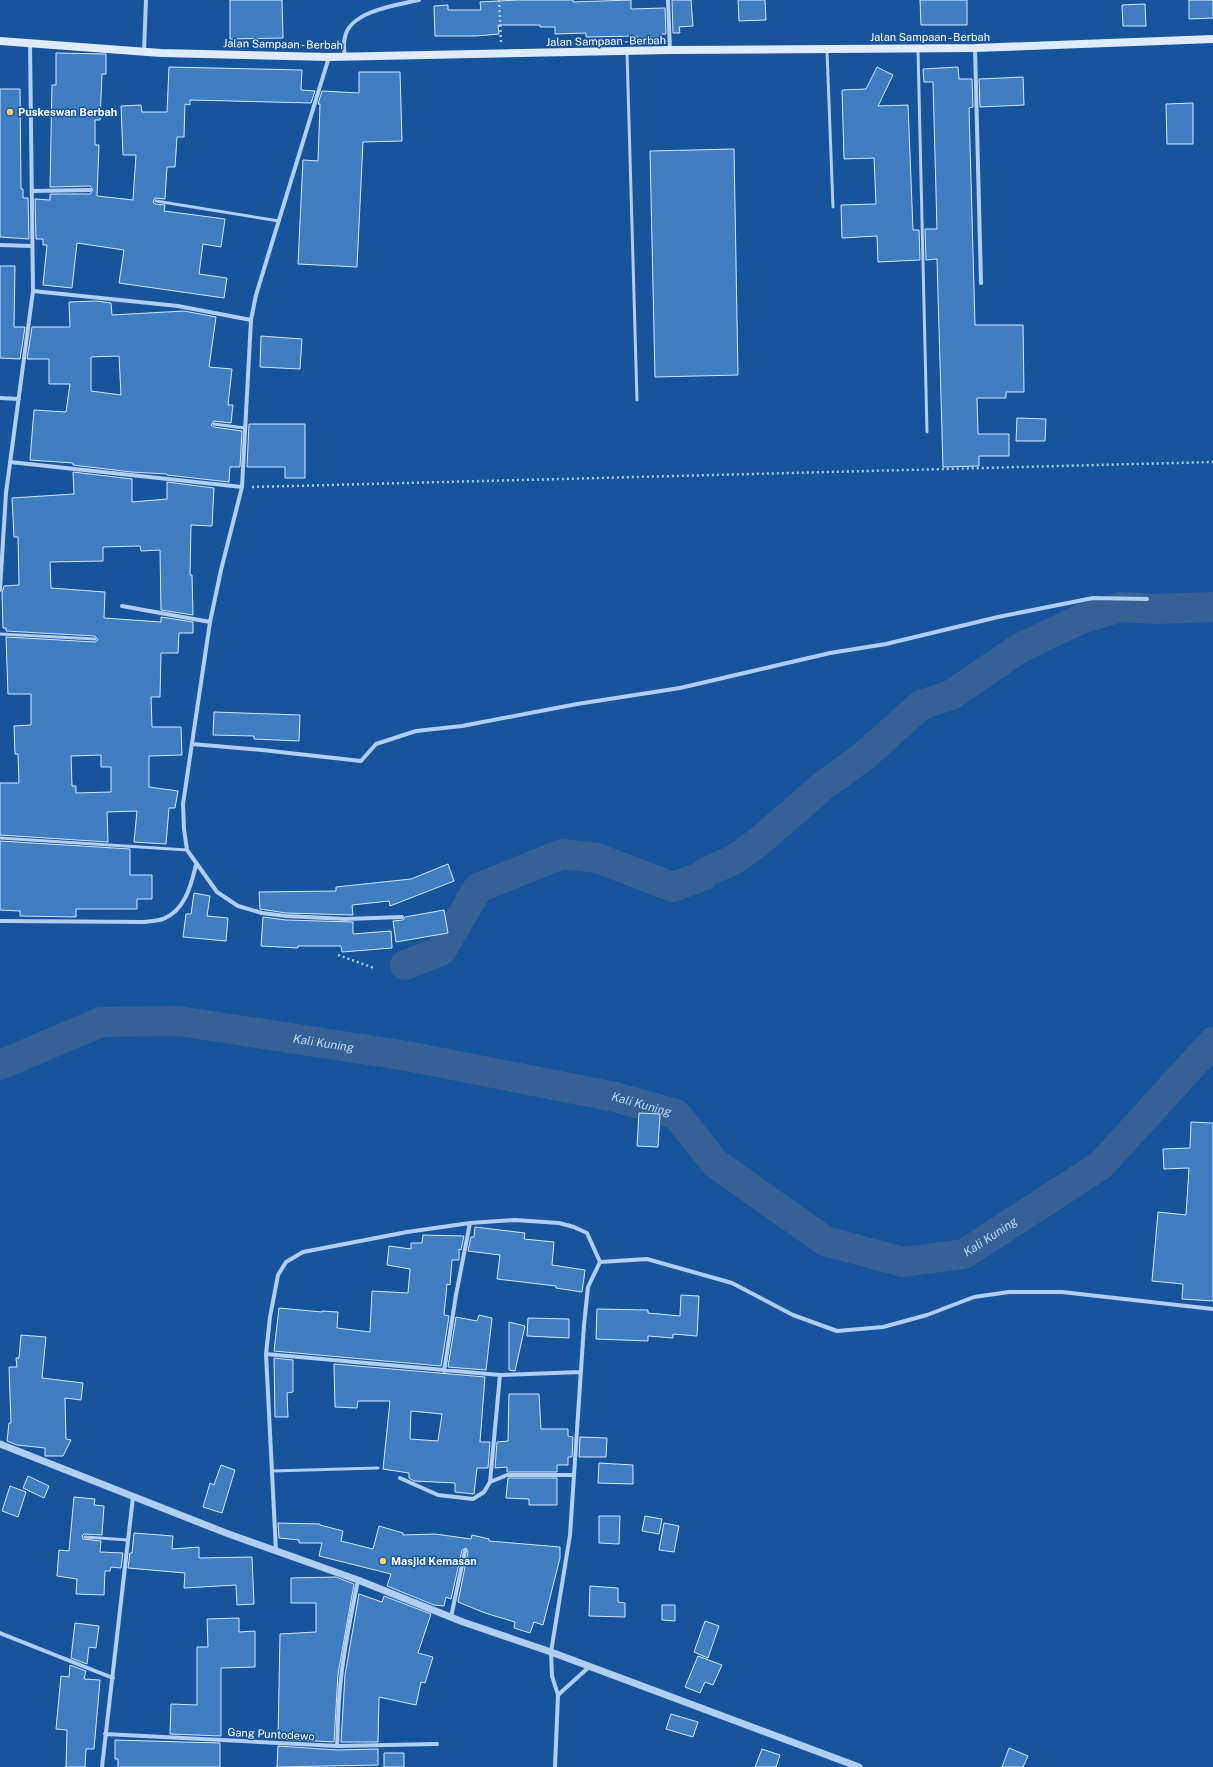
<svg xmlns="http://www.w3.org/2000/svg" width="1213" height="1767" font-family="'Public Sans',sans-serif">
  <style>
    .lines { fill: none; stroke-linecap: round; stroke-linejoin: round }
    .river { stroke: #366194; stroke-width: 30 }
    .building { fill: #417ec1; stroke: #d6e8fc; fill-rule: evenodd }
    .path { stroke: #afcef2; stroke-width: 2.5; stroke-dasharray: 2 3; stroke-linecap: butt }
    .service { stroke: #afcef2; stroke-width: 3 }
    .minor { stroke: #afcef2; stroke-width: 4 }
    .tertiary { stroke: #afcef2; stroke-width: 7 }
    .secondary { stroke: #ddebfc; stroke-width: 8 }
    .poi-dot { fill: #ffd26f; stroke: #18549b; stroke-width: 1.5 }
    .labels { text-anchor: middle; stroke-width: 3; stroke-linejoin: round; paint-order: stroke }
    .street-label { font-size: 11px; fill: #fff; stroke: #18549b }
    .poi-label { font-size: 11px; font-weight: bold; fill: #fff; stroke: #18549b; text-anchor: start }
    .water-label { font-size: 12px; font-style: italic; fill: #bbd8f8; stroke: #18549b }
  </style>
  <rect width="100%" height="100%" fill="#18549b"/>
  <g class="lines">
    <g class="river">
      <path d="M405,965L441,951L478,888L562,854L597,858L673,887L703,876L705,873L735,859L762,839L823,786L864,756L921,705L951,695L1020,648L1081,619L1121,607L1157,609L1213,607"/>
      <path id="s1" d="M0,1065L101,1022L179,1021L407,1056L615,1097L676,1114L715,1163L825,1241L903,1262L964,1254L1101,1165L1213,1042"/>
    </g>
  </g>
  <path class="building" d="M230,0H282L283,38L230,39Z
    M518,0H573V2L631,0V9L665,8L666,34H662V44H637V36L586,37V33L555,34V27H540V25H498L499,34L476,36H435L434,6L448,5V10H481L480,2Z
    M672,0H691L693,26L679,27L680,33H673Z
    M738,0H765L766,20L739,21Z
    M920,0H967V25H921Z
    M1189,0H1213V18L1189,19Z
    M1145,4L1146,26H1123L1122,5Z
    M56,53L106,54V74H102L100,120H95V145H99L97,196L133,200L136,155H123L121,106L141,105L142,112H167L169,67L302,70L301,90L315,91L311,103L190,100V105L185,104L184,137H177L175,167H167L165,199L155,198L153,202L155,204L165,205L164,211L225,219L221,247L203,244L199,274L227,278L224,298L119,283L124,250L77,243L72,288L43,285L47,245H43V239H36L35,199L50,200V194H90L93,190L90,186L50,187L52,85H56Z
    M877,67L893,75L878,106L908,105L913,230H919L920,260L878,262L877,236L842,238L841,205L876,204L874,158L844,159L842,90L866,89Z
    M958,67L959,79H972L973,107L969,108L975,325H1023L1024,392H1006V398H977L978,434H1009V456H979V466L943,467L937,259L926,260L925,229H937L933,82H924L923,69Z
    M359,72H400L402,141L363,142L357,267L298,264L303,160L318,161L320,104H318L322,91L359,93Z
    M1023,77L1024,105L980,107L979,79Z
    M0,89H20L21,189H23V198H28L29,239L0,237Z
    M1193,103V144H1167L1166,104Z
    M734,149L738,375L655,377L650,151Z
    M0,266H15L14,327H25L20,359L0,358Z
    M97,301L111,303L112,315L184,311L216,317L209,367L232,369L228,405H233L231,423L214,421L211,425L214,427L242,431L240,467H230L229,482L167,475V474L131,472L73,465V463L30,460L34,410L66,412L70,384H49V359H27L32,327H70L69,302ZM119,356L121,395L91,391V357Z
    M261,336L302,339L300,369L260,367Z
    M1017,418L1046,419L1045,441H1016Z
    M249,424H305V478H285V467H247Z
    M73,472L132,479V502L167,499V482L214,488L212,526L191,525L190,575H192L193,615L161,610L160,550L141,551L140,546L103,547V561L50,562L51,588L105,592L104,618L161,622V617L193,622V633H179L178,653H161L160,697H151L152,727H181L182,755L149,756V787L178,791L175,808H169L166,844L134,842L137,811L107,812L108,842L0,835V783H19L18,754H15L14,726L31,725V694H8L6,637L95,642L98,640L95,636L6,631V628H3L2,593L4,586L19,585L18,537H14L12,498L74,494ZM101,755V767H111V792L76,793V786H72L71,756Z
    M214,712L300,715L299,741L254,739V736L213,735Z
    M0,841L130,849V875H152V899H137V909H76V917L20,916V911L0,910Z
    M448,864L454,881L390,906L389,901L352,905L353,915L286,913L260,909L259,892L336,891V887L411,879Z
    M194,893L210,896L207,916L228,918L226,941L183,937L186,914H191Z
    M444,910L448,933L396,942L393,921L403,920L405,917Z
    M263,917L286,920L353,922V934L391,931L392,948L342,952L341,946H298V948L261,946Z
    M639,1113L660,1114L658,1147L637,1146Z
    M1191,1122L1213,1123V1301L1182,1299L1183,1284L1152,1281L1158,1212L1186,1215L1189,1168L1164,1169L1163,1149L1190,1148Z
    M475,1227L525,1233L524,1239L554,1242L552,1265L585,1270L582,1292L556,1288V1286L497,1279L500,1255L468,1251L471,1237H474Z
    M423,1235L464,1236L461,1250L459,1249V1260H452L450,1285L447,1284L444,1315L449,1316L441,1366L274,1351L279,1308L322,1312V1311L338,1312L337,1328L370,1332L372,1291L408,1293L410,1269L387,1265L389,1246L411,1249V1243H422Z
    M681,1295L699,1296L697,1336L673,1334V1338L648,1336V1341L596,1339L597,1309L648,1310V1313L680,1316Z
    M479,1315L492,1318L486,1370L448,1367L456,1317L477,1321Z
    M528,1318L569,1319V1338L527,1336Z
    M509,1322L525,1326L515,1371L509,1370Z
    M21,1335L46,1337L42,1378L83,1383L81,1400L65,1398L66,1439L71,1440L63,1456H45V1448L17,1445L7,1441L9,1423H11L9,1367H17L16,1358H19Z
    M274,1358L293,1360V1392L287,1393L288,1417H275Z
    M334,1364L485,1377L480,1442H490L488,1468H477L474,1494L455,1492V1483L414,1481L409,1478V1473L383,1469L390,1401H358L357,1408L335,1407ZM411,1411L442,1414L438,1441L410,1439Z
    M509,1394H539L541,1429H568V1436L573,1437L572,1457H568V1465H557V1472H507V1467L495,1468L497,1442L508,1441Z
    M580,1437L607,1438L606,1457H579Z
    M599,1463L633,1465V1484L598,1483Z
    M221,1465L235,1470L222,1513L203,1507L210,1483L214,1485Z
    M28,1476L49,1486L44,1498L23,1488Z
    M508,1478H557V1505H529V1499L506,1498Z
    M10,1486L26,1492L18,1517L2,1511Z
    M74,1497L95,1499L94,1505L104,1506L102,1535L84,1534L82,1536L83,1539L101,1541L100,1552L123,1553L121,1568L111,1567L110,1571H105L104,1595L76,1594L77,1579L57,1576L59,1550L69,1551Z
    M599,1516H620L619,1544L599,1543Z
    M645,1516L662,1519L659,1534L642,1531Z
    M278,1523L320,1524V1525L343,1531L341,1541L373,1549L379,1526L403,1533V1535L435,1534L471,1539L472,1535L489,1539V1541L560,1547V1558L543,1625L534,1622L530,1633L514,1628L515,1622L485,1613L458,1602L468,1552L466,1548L462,1550L451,1599L446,1597L444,1606L434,1605L387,1586L391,1574L319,1556L322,1543H299V1540L279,1538Z
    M664,1523L679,1526L674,1552L659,1550Z
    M134,1533L173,1536L172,1549L199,1547V1558L252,1557L254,1604L237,1605L236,1585L184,1588L185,1573L128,1568L130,1553H132Z
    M336,1577L354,1584L338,1674L334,1742L278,1739L280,1634L316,1632V1603H291V1578Z
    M590,1586L618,1588V1602L625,1603V1617L589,1616Z
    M359,1594L382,1602L384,1596L431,1614L418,1653L433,1657L425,1683L421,1682L416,1705L379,1697L378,1742H341L345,1675Z
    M662,1605H675V1621L662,1620Z
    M239,1618V1632L255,1631V1667L221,1668V1736L170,1734L171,1704L197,1705V1647H208L207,1619Z
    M705,1621L719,1626L708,1658L694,1652Z
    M75,1623L99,1626L96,1648L89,1647L87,1664L71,1658Z
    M698,1656L722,1665L713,1685L705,1682L700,1693L685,1687Z
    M70,1665L86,1671L84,1679L100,1680L94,1749H86L85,1767H66L67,1730L56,1729L61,1676L69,1677Z
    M671,1714L698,1722L693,1737L666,1729Z
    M115,1740L220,1743V1767H118V1759H115Z
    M278,1746L337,1750L378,1749V1765L277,1767Z
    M1009,1748L1028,1756L1023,1767H1002Z
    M762,1749L780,1755L776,1767H755Z
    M384,1753H404V1767H384Z"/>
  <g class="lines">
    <path class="path" d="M499,0L501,42
      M252,487L1213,462
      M338,955L374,968"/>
    <path class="service" d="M918,50L927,432
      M827,51L833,207
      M627,52L637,400
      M156,201L279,221
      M214,424L245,428
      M0,634L95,639
      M0,838L187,850
      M272,1471L378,1468
      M85,1537L128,1540"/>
    <path class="minor" d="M668,0L670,50
      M975,48L981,283
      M144,51L146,0
      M345,56C344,50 343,44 345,37C350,11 397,5 419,0
      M329,57L256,295L251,320L242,487L221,570L210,622L183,804L184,829L187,850L217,892L238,906L262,913L286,916L346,919L402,917
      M32,191L90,190
      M0,245L32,246
      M33,291L178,306L251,320
      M0,398L19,399
      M10,462L242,487
      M0,590L6,493L33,291L30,43
      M122,606L210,622
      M192,744L262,750L361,761L376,744L416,731L462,726L577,704L680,688L830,653L886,644L998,617L1093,598L1147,599
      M0,921L144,922C150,921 157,921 163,919C185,911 191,885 196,865
      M266,1354L500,1375L581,1372
      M444,1371L456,1295L470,1223
      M400,1478L438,1495L473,1499L484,1492L490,1482L507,1475H574
      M490,1482L500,1375
      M276,1551L266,1354L270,1317L278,1275L286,1262L303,1252L407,1232L470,1223L515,1220L559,1223L574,1227L587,1233L600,1262
      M451,1617L465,1551
      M0,1633L113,1678
      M558,1695L589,1667
      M105,1734L337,1746L437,1744
      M337,1746C338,1727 338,1707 340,1688C343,1651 351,1616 358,1580
      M102,1767L133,1497
      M555,1767L558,1695L552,1676L551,1652L570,1535L584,1325L588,1287L600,1262L647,1259L732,1283L793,1315L837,1331L883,1327L927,1315L974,1297L1009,1292H1062L1213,1309"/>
    <path class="tertiary" d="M0,1444L226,1533L358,1580L463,1622L551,1652L859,1767"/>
    <path class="secondary" d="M0,41L161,53L329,57L670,50L975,48L1213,39"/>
  </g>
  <g class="poi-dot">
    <circle cx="10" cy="112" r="4"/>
    <circle cx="383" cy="1561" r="4"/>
  </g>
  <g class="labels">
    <g class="street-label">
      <text x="930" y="41">Jalan Sampaan - Berbah</text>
      <text transform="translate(606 41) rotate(-1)" y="4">Jalan Sampaan - Berbah</text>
      <text transform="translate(283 44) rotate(1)" y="4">Jalan Sampaan - Berbah</text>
      <text transform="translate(271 1734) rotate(3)" y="4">Gang Puntodewo</text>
    </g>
    <g class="poi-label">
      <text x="18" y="116">Puskeswan Berbah</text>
      <text x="391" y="1565">Masjid Kemasan</text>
    </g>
    <g class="water-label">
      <text dy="4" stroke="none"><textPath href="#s1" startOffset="334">Kali Kuning</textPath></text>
      <text dy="4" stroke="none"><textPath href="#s1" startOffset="658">Kali Kuning</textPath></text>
      <text dy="4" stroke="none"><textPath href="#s1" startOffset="1065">Kali Kuning</textPath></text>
    </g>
  </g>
</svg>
